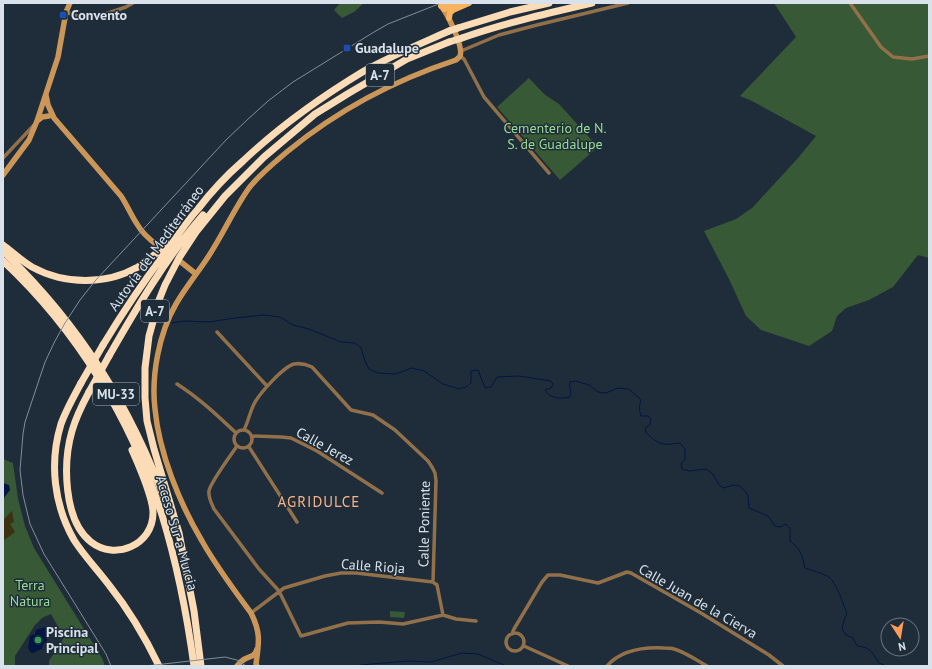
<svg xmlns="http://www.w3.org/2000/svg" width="932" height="669" font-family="'PT Sans',sans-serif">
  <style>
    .green { fill: #385935 }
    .sand { fill: #3b3212 }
    .water { fill: #031643 }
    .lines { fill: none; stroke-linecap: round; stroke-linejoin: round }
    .stream { stroke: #031643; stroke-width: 1 }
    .street { stroke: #91704a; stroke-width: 3.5 }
    .secondary { stroke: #cb9658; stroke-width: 5.5 }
    .primary { stroke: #f8b361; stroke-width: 6 }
    .highway { stroke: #fcdbb7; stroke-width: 7 }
    .tram { stroke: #828e97; stroke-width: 1 }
    .highway-bridge { stroke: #fcdbb7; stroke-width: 7 }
    .transit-dot { fill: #1a4fb4; stroke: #1e2d39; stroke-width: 1.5 }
    .leisure-dot { fill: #2e9e5b; stroke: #1e2d39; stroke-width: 1.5 }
    .labels { text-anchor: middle; stroke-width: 3; stroke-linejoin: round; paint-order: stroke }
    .shield { fill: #1e2d39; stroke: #a1acb5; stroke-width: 1 }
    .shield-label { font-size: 13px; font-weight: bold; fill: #d9e2ea }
    .poi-label { font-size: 14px; font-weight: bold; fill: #d9e2ea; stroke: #1e2d39; text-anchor: start }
    .park-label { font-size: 14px; fill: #99dc94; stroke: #1e2d39 }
    .street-label { font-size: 14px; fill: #d9e2ea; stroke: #1e2d39 }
    .neighbourhood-label { font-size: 15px; letter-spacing: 1px; fill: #f9b388; stroke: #1e2d39 }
  </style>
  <rect width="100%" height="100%" fill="#1e2d39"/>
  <path class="green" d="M340,3H364L354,12L342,18L334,10Z
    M774,3H929V258L918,255L893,287L869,300L846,308L837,316L832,331L809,346L761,330L746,316L729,279L704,231L736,219L752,208L798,158L816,136L752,101L740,96L796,37Z
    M529,78L544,94L559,104L598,147L560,180L497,107Z
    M3,459L13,463L18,499L25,526L34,548L102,658L105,666H49V661L65,636L64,632H62L60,630L51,614L42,618L35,625L15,656V666H3Z
    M390,611L405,612L404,618L390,617Z"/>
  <path class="sand" d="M12,511L14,522L10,524L15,532L3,541V520Z"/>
  <path class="water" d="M3,483L9,485L10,490L3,499Z
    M45,627L51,634L47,639V641L43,645L42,649L33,653H31L28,648L30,636L35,634L36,630Z"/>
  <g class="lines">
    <path class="stream" d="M172,323L184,321L209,322L235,318L264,315L280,317L293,325L309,329L341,342L355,343L361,348L365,361L369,369L378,373L395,374L412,368L424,371L443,384L459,389L466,387L471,383V371L478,370L485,388L491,387L497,377L519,376L551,381L553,384L551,388L545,390C550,399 562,399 570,397C572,390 569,388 570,382L576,381L589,385L598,392L606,393L618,388L629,389L641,400C639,406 639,410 641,416H648L651,419L650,425L645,428L646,433C651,436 652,439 656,441C663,446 672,444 680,443L685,449V459L681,464L682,469L689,471L706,469L713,474L719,485L724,488L733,485L740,486L748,495L749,508L768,516L775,526L781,527L785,524L790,528V541C801,549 802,555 805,568C813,571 822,573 829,577C836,582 844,606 847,614L844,620L842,629L846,635L853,638L857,646C870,647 872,652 879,663L886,666
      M357,666L360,665L408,661L431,662L462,653L478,654L506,666"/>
    <path class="street" d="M850,3L881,47L893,57L912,59L929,56
      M66,12L80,17L105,14L126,7L133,3
      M461,51L499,35L537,25L628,3
      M460,56L464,59L484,97L549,173
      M3,158L34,125
      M217,332L267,386
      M177,384C199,398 218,416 236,433
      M234 439a9 9 0 1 1 18 0a9 9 0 1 1-18 0Z
      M244,430C248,422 250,412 254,404C259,394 283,367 294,364C300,363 306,364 312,367L351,410L373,415L395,430L428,461L432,467L435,473L436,481L433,582
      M252,436L281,437L291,438L317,451L382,493
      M237,446C231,455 210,483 209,491C208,498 212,504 214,509L259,569L279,591L301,636L348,623L379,622L403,624L443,615L456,619L476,621
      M249,447L297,522
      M251,613L284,588L325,576L341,573H356L433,582L437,585L443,615
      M506 642a9 9 0 1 1 18 0a9 9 0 1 1-18 0Z
      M512,634L514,629L542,582L548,575H560L598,583L627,572L631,573L701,613L769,655L783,666
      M524,646L568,666
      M607,666C621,650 644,647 664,648C667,648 671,648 674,649C685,652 696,660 707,666"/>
    <path class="secondary" d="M46,95L48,105L54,118L121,196C127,205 131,215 137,224C142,233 149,239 157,245
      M37,121L42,117L49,116
      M3,175L29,140L37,121L58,57L66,12L70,3
      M181,262L196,274
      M237,666C239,664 240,662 242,661C248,655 254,659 257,649
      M257,666L256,664C259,642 261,633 251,613C234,590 216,566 202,541C180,504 159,453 155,409C151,376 159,333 176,304C184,290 195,276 204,263C221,239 232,212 249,188C260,174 275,162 288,151C338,110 395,80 456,60C457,59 460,57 460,56C464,47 447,13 441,6"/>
    <path class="primary" d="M441,6L449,3
      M444,9L458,5
      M449,18L450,13L453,10L469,3"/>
    <path class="highway" d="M458,28L510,12L549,3
      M462,38C505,23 549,13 592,3
      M3,245C12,252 22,261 32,267C65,285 106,285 138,267C149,260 158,252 167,244
      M3,251C79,324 130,405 166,503
      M3,261C77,330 131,419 162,515C177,564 187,615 194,666
      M103,345C123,312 145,279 169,248C178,235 187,221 198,209C211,192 227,175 243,161C280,126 321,97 364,71C391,56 420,44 449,31
      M109,356C137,307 166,258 203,215
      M81,383C74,396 66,410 61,424C49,463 54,505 74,540C84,556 98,570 109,585C129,610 145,637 159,666
      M89,392C82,405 76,417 72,431C63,462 63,520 91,542C115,561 153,545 153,513C153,497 139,466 132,450
      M201,666L194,611L179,533L154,449L147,421L145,398V368L149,336L159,300L165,285L179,258L196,232L225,196L264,157L315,114L349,93L407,59L449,42"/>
    <path class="tram" d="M111,666L106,654L44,554L30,524L23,495L20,470L23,434L25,422L45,362L55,341L65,323L80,300L95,281L226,140L247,120L268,101L293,82L374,32L388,24L441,3
      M146,666L225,657L237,660L246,666"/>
    <path class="highway-bridge" d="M449,31L458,28
      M449,42L462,38
      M81,383L103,345
      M89,392L109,356"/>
  </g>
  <g class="transit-dot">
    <rect x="59" y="11" width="8" height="8" rx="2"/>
    <rect x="343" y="44" width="8" height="8" rx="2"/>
  </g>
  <circle class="leisure-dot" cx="38" cy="640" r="4"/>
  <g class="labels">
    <g class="shield">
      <rect x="366" y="64" width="28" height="22" rx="3"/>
      <rect x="141" y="300" width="28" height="22" rx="3"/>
      <rect x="93" y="383" width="46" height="22" rx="3"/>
    </g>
    <g class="shield-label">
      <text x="380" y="80">A-7</text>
      <text x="155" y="316">A-7</text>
      <text x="116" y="399">MU-33</text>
    </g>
    <g class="poi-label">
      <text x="71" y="20">Convento</text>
      <text x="355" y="53">Guadalupe</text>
      <text x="46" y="637">Piscina<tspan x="46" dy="16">Principal</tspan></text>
    </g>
    <g class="park-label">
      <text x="555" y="133">Cementerio de N.<tspan x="555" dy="16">S. de Guadalupe</tspan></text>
      <text x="30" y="590">Terra<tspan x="30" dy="16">Natura</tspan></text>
    </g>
    <g class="street-label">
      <text transform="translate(156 248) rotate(-54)" y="5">Autovía del Mediterráneo</text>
      <text transform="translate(325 446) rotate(29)" y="5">Calle Jerez</text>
      <text transform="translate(424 524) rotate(-89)" y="5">Calle Poniente</text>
      <text transform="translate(177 533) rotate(74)" y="5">Acceso Sur a Murcia</text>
      <text transform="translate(373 566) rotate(4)" y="5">Calle Rioja</text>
      <text transform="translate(698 601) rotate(30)" y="5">Calle Juan de la Cierva</text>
    </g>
    <g class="neighbourhood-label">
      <text x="319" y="507">AGRIDULCE</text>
    </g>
  </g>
  <rect width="932" height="669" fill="none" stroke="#d9e2ea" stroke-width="8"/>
  <g transform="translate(900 637) rotate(168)"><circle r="19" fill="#1e2d39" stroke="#697580"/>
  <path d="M0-3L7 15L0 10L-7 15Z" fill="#fe9b59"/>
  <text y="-6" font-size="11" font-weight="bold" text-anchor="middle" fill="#d9e2ea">N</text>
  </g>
</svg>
